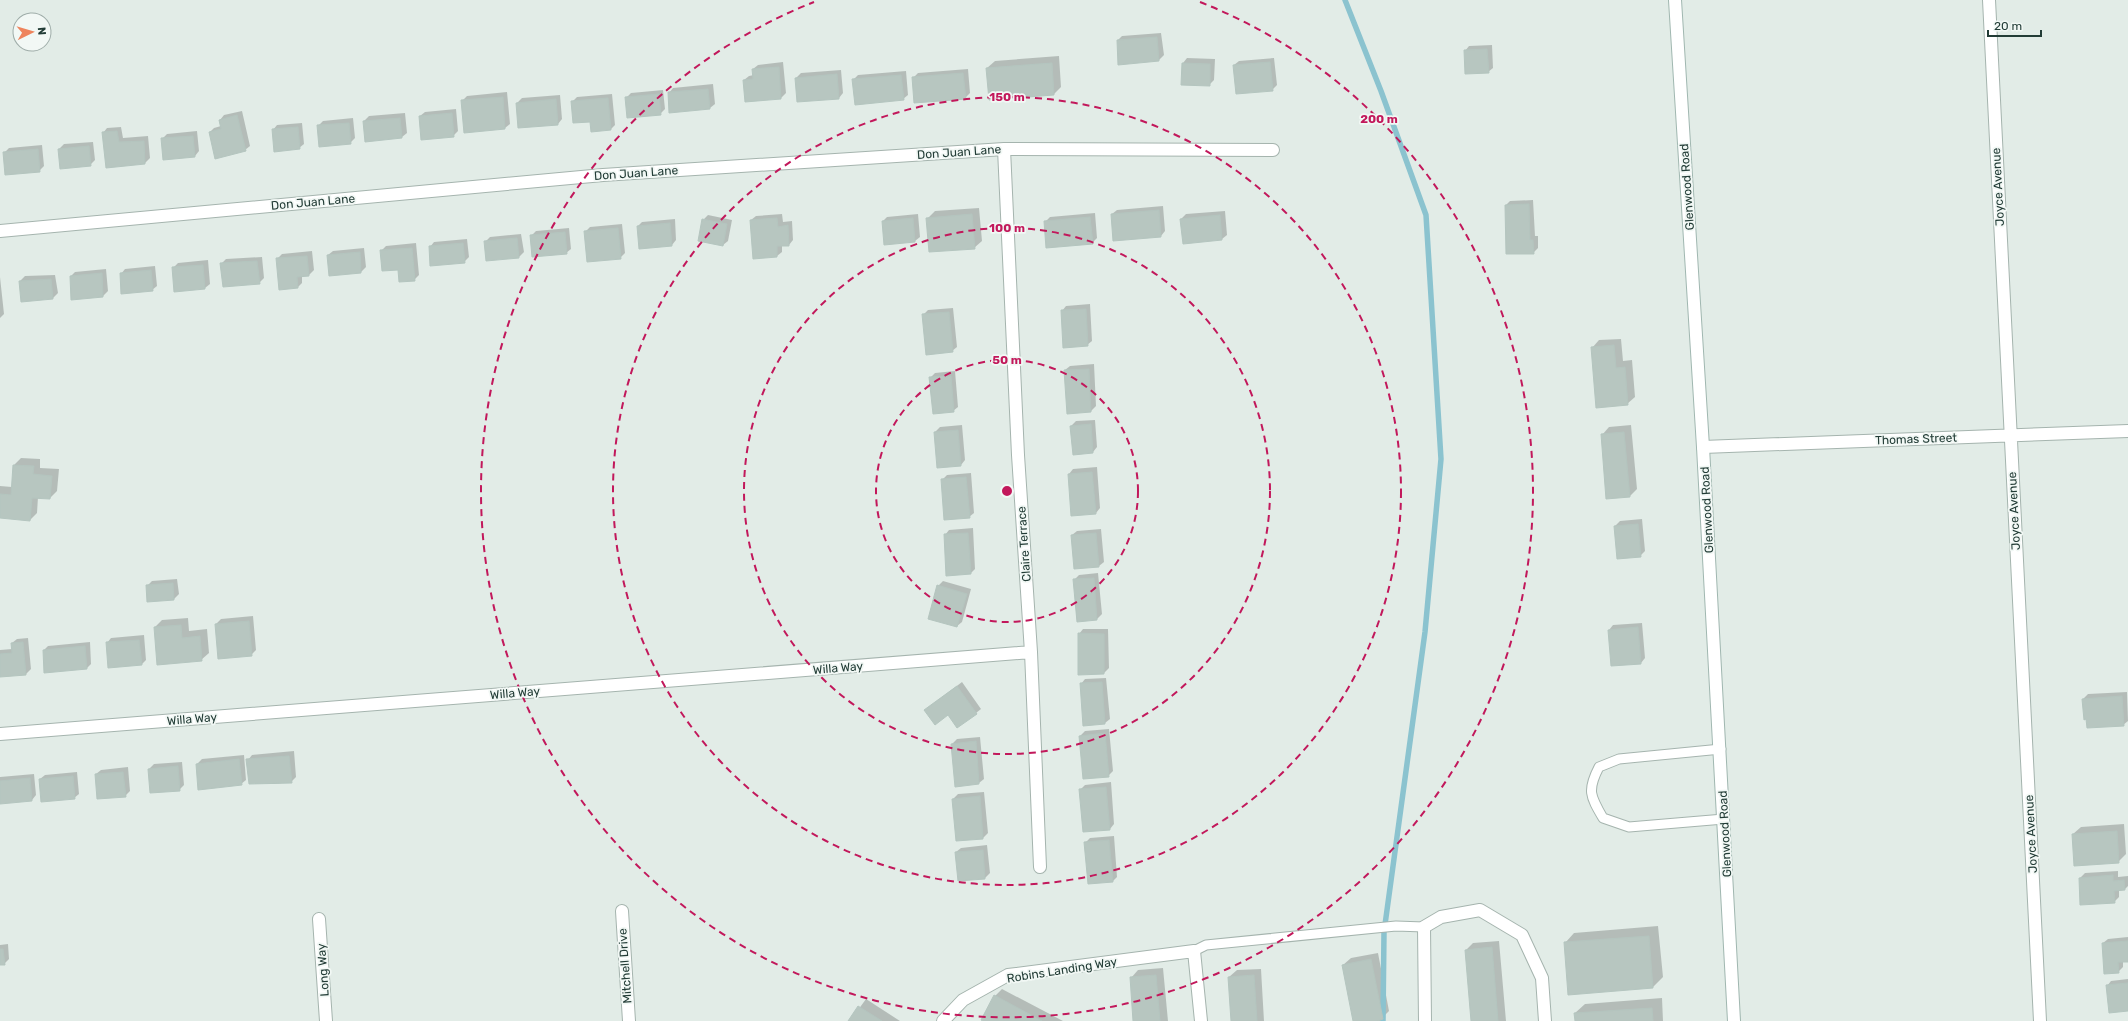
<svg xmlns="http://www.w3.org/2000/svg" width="2128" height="1021" font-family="Rubik,sans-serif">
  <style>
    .shadow { fill: #0003 }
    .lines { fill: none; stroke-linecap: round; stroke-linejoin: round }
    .stream { stroke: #8bc3cf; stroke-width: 5.5 }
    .building { fill: #b7c6c0; stroke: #b4c5bf }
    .service-casing { stroke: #a5b4ae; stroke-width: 11 }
    .minor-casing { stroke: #a5b4ae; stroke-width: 14 }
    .secondary-casing { stroke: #a0b7b0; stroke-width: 14 }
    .service { stroke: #fff; stroke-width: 9 }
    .minor { stroke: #fff; stroke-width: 12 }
    .secondary { stroke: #fff; stroke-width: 12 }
    .ring { fill: none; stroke: #c2185b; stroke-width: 2; stroke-dasharray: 7 5 }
    .labels { text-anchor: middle; stroke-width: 3.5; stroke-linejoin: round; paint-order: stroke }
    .street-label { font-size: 12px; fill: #223c36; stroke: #f2f8f5 }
    .centre { fill: #c2185b; stroke: #f2f8f5; stroke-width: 2 }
    .ring-label { font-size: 12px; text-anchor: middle; font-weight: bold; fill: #c2185b; stroke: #f2f8f5; stroke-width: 3.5; stroke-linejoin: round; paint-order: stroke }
  </style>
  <rect width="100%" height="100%" fill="#e2ece7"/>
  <path class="shadow" d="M1161,33L1164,55L1159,60L1119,64L1118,40L1122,36Z
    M1492,45L1493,68L1488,72L1465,51L1469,46Z
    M1059,56L1061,87L1054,94L987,68L995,61Z
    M1187,58L1215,59L1214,80L1209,85L1183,63Z
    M1274,58L1277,85L1272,90L1234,65L1239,61Z
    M783,62L786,93L781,98L746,101L744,80L749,76L754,75L753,69L758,65Z
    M968,69L970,93L965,98L913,78L918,73Z
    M841,70L843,93L839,98L796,78L801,73Z
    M906,71L908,95L903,99L853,80L858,75Z
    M713,84L715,104L710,108L669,93L673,88Z
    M663,90L665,109L660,114L626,98L631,93Z
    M507,92L510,124L505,128L465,132L462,101L467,96Z
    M612,94L615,125L610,130L591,121L572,102L577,97Z
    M560,95L562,119L558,124L517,103L522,98Z
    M456,109L458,131L453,136L420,116L425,112Z
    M242,111L250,146L245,150L210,132L214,128L221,126L220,120L224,115Z
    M405,113L407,133L402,137L364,121L369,116Z
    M353,118L355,138L350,143L318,126L323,121Z
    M302,123L304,144L299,148L273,130L277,125Z
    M121,127L123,138L148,136L150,158L145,163L107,167L103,133L107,128Z
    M197,131L199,151L195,156L162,139L167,134Z
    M93,142L95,160L90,165L59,149L64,144Z
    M42,145L44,166L39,171L4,153L9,148Z
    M1533,200L1535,236H1538V248L1533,253L1506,205L1510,201Z
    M1163,206L1165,231L1161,236L1112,214L1117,210Z
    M979,208L982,241L974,248L928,218L935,211Z
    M1225,211L1227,235L1222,239L1181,219L1186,214Z
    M1095,213L1097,238L1092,243L1045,222L1050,217Z
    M782,214L783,222L792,221L793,240L789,245H782V252L777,256L751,220L756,216Z
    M918,214L920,237L915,241L885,244L883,221L887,217Z
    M708,215L732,220L728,241L723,245L703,220Z
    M675,219L676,240L672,245L638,226L642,222Z
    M622,224L625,253L620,258L585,232L590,227Z
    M569,228L571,249L566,253L531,236L536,231Z
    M521,234L524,252L519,257L485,242L490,237Z
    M467,239L469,257L464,262L430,247L434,242Z
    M416,243L419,275L414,280L399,269L381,251L386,246Z
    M364,248L366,267L361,272L330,275L328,255L333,251Z
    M312,251L314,270L309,275H302V283L298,287L277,259L282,254Z
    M262,257L264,278L259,283L221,264L226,259Z
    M208,260L210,284L205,288L173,268L178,263Z
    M155,266L157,286L152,290L121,274L125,269Z
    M106,269L108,291L103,296L71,276L75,272Z
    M55,275L58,293L53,298L22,301L20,281L25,276Z
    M0,277L4,314L0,318Z
    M1090,304L1092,341L1087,345L1062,311L1066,306Z
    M953,308L957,347L952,351L923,315L928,310Z
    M1621,339L1623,361L1632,360L1635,397L1627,404L1592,348L1599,340Z
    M1094,364L1096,406L1091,411L1065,370L1070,366Z
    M955,371L958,407L953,411L930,378L935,373Z
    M1095,420L1097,447L1093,452L1071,426L1076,421Z
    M962,425L965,460L961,465L935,432L940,427Z
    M1631,425L1637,489L1630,496L1602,435L1609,427Z
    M21,458L40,459V468L59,469L57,491L50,498L38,497L37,513L30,520L0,517V486L12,487L14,465Z
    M1097,467L1100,508L1096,513L1069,474L1073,469Z
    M971,473L974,513L969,517L942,480L947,475Z
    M1642,519L1645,551L1640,556L1615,526L1620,521Z
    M973,528L975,569L971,573L945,535L949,530Z
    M1101,529L1104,562L1099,566L1072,535L1077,531Z
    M1098,573L1102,614L1097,619L1077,621L1074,580L1079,575Z
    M177,579L179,594L174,599L147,586L152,581Z
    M943,581L971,589L962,622L957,626L938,586Z
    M253,616L256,650L251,655L216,624L221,619Z
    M188,618L189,631L207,629L209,653L201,660L155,627L162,620Z
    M1642,623L1645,658L1641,663L1609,630L1613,625Z
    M1083,629H1108L1109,668L1104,673L1079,634Z
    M144,635L146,660L141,665L107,643L111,638Z
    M28,638L31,669L26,674L0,676V650L12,649V643L17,639Z
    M90,642L91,664L87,668L44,650L48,646Z
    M1106,678L1110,719L1105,723L1084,725L1081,684L1085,679Z
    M962,682L981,709L976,713L949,714L925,710Z
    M2127,692L2128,721L2123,725L2087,718L2083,699L2088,694Z
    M1109,729L1113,771L1108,776L1080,736L1085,731Z
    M980,737L984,779L979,783L952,744L957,739Z
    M294,751L296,777L291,782L272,784V781L248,760L252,755Z
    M244,755L246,780L241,784L197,764L202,759Z
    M182,762L184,785L179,790L149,769L154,764Z
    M128,767L130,791L125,796L96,774L101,770Z
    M77,772L79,794L74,798L40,779L45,775Z
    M34,774L36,795L32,800L0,803V777Z
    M1111,782L1114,824L1110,829L1081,789L1085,785Z
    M984,792L988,833L983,838L957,840L953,799L958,794Z
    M2124,824L2126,854L2118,862L2073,834L2081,827Z
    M1114,836L1117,877L1113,881L1085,843L1090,838Z
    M987,845L990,873L985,878L959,880L956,852L961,848Z
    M2118,871V877L2128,876V886L2125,889L2119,890V897L2114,902L2080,878L2085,873Z
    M1658,926L1663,977L1653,987L1565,943L1574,933Z
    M2128,937V961H2123V967L2118,972L2103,943L2108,939Z
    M1499,941L1506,1021H1472L1466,950L1473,943Z
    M8,944L9,959L4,964H0V945Z
    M1378,953L1389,1011L1384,1016L1385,1021H1354L1343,965L1351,958Z
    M1163,968L1168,1021H1134L1131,978L1138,970Z
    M1261,969L1264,1021H1232L1229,977L1237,970Z
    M2128,979V1010L2107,986L2111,981Z
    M1002,989L1063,1021H986L995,996Z
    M1662,998L1663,1021H1576L1575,1013L1585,1004Z
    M866,999L900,1021H850Z"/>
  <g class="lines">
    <path class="stream" d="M1345,0L1381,91L1426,215L1441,459L1425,632L1384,932L1383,1021"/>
  </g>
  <path class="building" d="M1157,37L1159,61L1118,65L1117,40Z
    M1487,49L1489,73L1465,74L1464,50Z
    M1270,62L1273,91L1236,94L1233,65Z
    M1052,63L1054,95L989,100L986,68Z
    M1182,63L1210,64V86L1181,85Z
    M779,67L781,99L745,102L743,80L753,79L752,69Z
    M963,73L966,99L914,103L912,77Z
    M837,74L839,99L797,102L795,78Z
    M901,75L904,100L855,105L852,79Z
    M708,89L710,109L669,113L668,92Z
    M659,94L661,115L627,118L625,97Z
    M503,97L505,129L464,133L461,100Z
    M608,98L611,130L591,132L590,122L573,123L571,101Z
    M556,99L558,125L518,128L516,103Z
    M452,113L454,137L421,140L419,116Z
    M237,115L246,151L215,159L209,132L221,129L219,120Z
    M400,118L402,138L365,142L363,121Z
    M349,123L351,144L319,147L317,125Z
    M298,127L300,149L274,152L272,129Z
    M117,131L119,142L144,141L145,164L106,168L102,132Z
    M193,136L195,157L163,160L161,138Z
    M89,146L91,166L60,169L58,149Z
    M38,149L40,172L5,175L3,152Z
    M1529,204L1530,240H1533L1534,254H1506L1505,205Z
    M1159,210L1161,237L1113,241L1111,214Z
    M972,214L975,249L929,252L926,218Z
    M1220,215L1222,240L1183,244L1180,219Z
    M1090,217L1093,244L1046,248L1044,221Z
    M777,218L778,227L788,225L789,246H777V257L753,259L750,220Z
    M913,218L915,242L884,245L882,221Z
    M702,219L727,224L723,246L698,241Z
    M670,223L672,246L639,249L637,226Z
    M618,228L621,259L587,262L584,231Z
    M565,232L567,254L532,257L530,235Z
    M517,238L519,258L486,261L484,241Z
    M463,243L465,263L430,266L429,246Z
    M412,248L415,281L399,282L398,270L382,271L380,250Z
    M360,252L361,273L329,276L327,255Z
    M307,256L309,276L297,277L298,288L279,290L276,258Z
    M257,261L260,284L223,287L220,263Z
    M203,265L205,289L174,292L172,267Z
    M151,270L153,291L121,294L120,273Z
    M102,273L103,297L71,300L70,276Z
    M51,279L53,299L21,302L19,281Z
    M1086,309L1088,346L1063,348L1061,310Z
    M949,312L953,352L926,355L922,314Z
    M1614,345L1616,368L1625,367L1628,405L1596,408L1591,347Z
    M1089,369L1091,412L1067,414L1064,370Z
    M951,376L954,412L933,414L929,377Z
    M1091,424L1093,453L1073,455L1070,426Z
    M958,430L961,466L937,468L934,432Z
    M1624,432L1630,497L1606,499L1601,434Z
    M13,465L34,466L33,474L52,476L50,499L32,498L30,521L0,518V494L11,495Z
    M1092,472L1096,514L1071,516L1068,474Z
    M966,477L970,518L944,520L941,479Z
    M1638,524L1641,557L1617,559L1614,526Z
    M968,533L971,574L946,576L944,534Z
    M1096,533L1099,567L1074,569L1071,535Z
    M1094,578L1097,620L1077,622L1073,579Z
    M173,583L174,600L147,602L146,585Z
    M937,585L967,594L957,627L928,619Z
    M249,621L252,656L218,659L215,624Z
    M181,625L182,638L200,636L202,661L157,665L154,627Z
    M1638,627L1641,664L1611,666L1608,630Z
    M1078,633L1104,634V674L1078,675Z
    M139,640L142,665L108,668L106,642Z
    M23,642L26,675L0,677V654L12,653L11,643Z
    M85,646L87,669L44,673L43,650Z
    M1102,682L1105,724L1083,726L1080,683Z
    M957,686L977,714L957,728L948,715L935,725L924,710Z
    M2122,696L2124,726L2087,728L2086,719L2084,720L2082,699Z
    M1105,733L1109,777L1083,779L1079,736Z
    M976,741L979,784L955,787L951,744Z
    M289,756L292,783L249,784L246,759Z
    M239,759L242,785L198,790L196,764Z
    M178,766L180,791L150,793L148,769Z
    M123,772L126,797L97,799L95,774Z
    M73,776L75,799L41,802L39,779Z
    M30,778L32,801L0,804V781Z
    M1106,787L1110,830L1083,832L1079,789Z
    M980,796L983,839L956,841L952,799Z
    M2117,831L2119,863L2074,866L2072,834Z
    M1109,840L1113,882L1088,884L1084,842Z
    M983,850L985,879L958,881L955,852Z
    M2113,875V881L2124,880L2125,890L2114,891L2115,903L2080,905L2079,878Z
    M1649,936L1653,988L1568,995L1564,942Z
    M2128,941V962H2118L2119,973L2104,974L2102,943Z
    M1492,947L1498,1021H1471L1465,950Z
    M0,949H3L5,965H0Z
    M1371,959L1383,1019L1377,1021H1353L1342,965Z
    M1156,975L1160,1021H1133L1130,977Z
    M1254,975L1257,1021H1231L1228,977Z
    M2128,983V1011L2109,1013L2106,985Z
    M994,995L1042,1021H983L981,1020Z
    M858,1006L882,1021H848Z
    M1652,1008L1653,1021H1575L1574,1013Z"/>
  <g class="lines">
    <g class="service-casing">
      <path id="service" d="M1721,749L1619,759L1599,767C1587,790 1590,796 1603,818L1629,827L1724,819
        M1194,951L1206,945L1396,926L1424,927"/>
    </g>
    <g class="minor-casing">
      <path id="minor" d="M1989,0L2040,1021
        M1004,149L1018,455L1031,652L1040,867
        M0,231L603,175L1004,149L1273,150
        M1703,447L2128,431
        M0,734L1031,652
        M622,911L629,1021
        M319,919L326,1021
        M943,1021L963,1000L1008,975L1194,951L1201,1021
        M1425,1021L1424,927L1441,917L1480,910L1522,935L1542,978L1545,1021"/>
    </g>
    <g class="secondary-casing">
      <path id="secondary" d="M1675,0L1703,447L1734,1021"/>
    </g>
    <use href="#service" class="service"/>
    <use href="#minor" class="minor"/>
    <use href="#secondary" class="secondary"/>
  </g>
  <g class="ring">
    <circle cx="1007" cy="491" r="131"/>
    <circle cx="1007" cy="491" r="263"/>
    <circle cx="1007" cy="491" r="394"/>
    <path d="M1200 2A526 526 0 1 1 814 2"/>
  </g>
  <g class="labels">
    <g class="street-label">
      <text transform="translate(959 152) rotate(-4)" y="4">Don Juan Lane</text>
      <text transform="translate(636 173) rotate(-4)" y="4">Don Juan Lane</text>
      <text transform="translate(1687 187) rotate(-94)" y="4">Glenwood Road</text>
      <text transform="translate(1998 187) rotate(-93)" y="4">Joyce Avenue</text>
      <text transform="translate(313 202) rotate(-5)" y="4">Don Juan Lane</text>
      <text transform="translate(1916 439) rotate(-2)" y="4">Thomas Street</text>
      <text transform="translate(1707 510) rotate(-93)" y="4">Glenwood Road</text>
      <text transform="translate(2014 511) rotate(-93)" y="4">Joyce Avenue</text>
      <text transform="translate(1024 544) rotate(-94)" y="4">Claire Terrace</text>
      <text transform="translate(838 668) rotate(-5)" y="4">Willa Way</text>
      <text transform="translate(515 693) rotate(-5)" y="4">Willa Way</text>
      <text transform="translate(192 719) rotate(-5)" y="4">Willa Way</text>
      <text transform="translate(1725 834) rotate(-93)" y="4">Glenwood Road</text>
      <text transform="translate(2031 834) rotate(-93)" y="4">Joyce Avenue</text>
      <text transform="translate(625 966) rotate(-94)" y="4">Mitchell Drive</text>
      <text transform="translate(323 970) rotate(-94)" y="4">Long Way</text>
      <text transform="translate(1062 970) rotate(-9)" y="4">Robins Landing Way</text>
    </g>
  </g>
  <circle cx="1007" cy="491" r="6" class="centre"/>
  <g class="ring-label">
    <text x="1007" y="101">150 m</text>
    <text x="1379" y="123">200 m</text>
    <text x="1007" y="232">100 m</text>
    <text x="1007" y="364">50 m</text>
  </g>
  <g transform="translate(32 32) rotate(85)"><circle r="19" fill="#f2f8f5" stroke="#9fada9"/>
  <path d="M0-3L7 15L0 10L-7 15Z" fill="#ee845d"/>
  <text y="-6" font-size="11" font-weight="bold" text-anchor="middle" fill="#223c36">N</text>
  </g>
  <path d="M1988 30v6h53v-6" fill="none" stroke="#223c36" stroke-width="2"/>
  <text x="1994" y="30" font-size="12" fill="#223c36" stroke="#f2f8f5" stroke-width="3" paint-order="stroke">20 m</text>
</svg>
